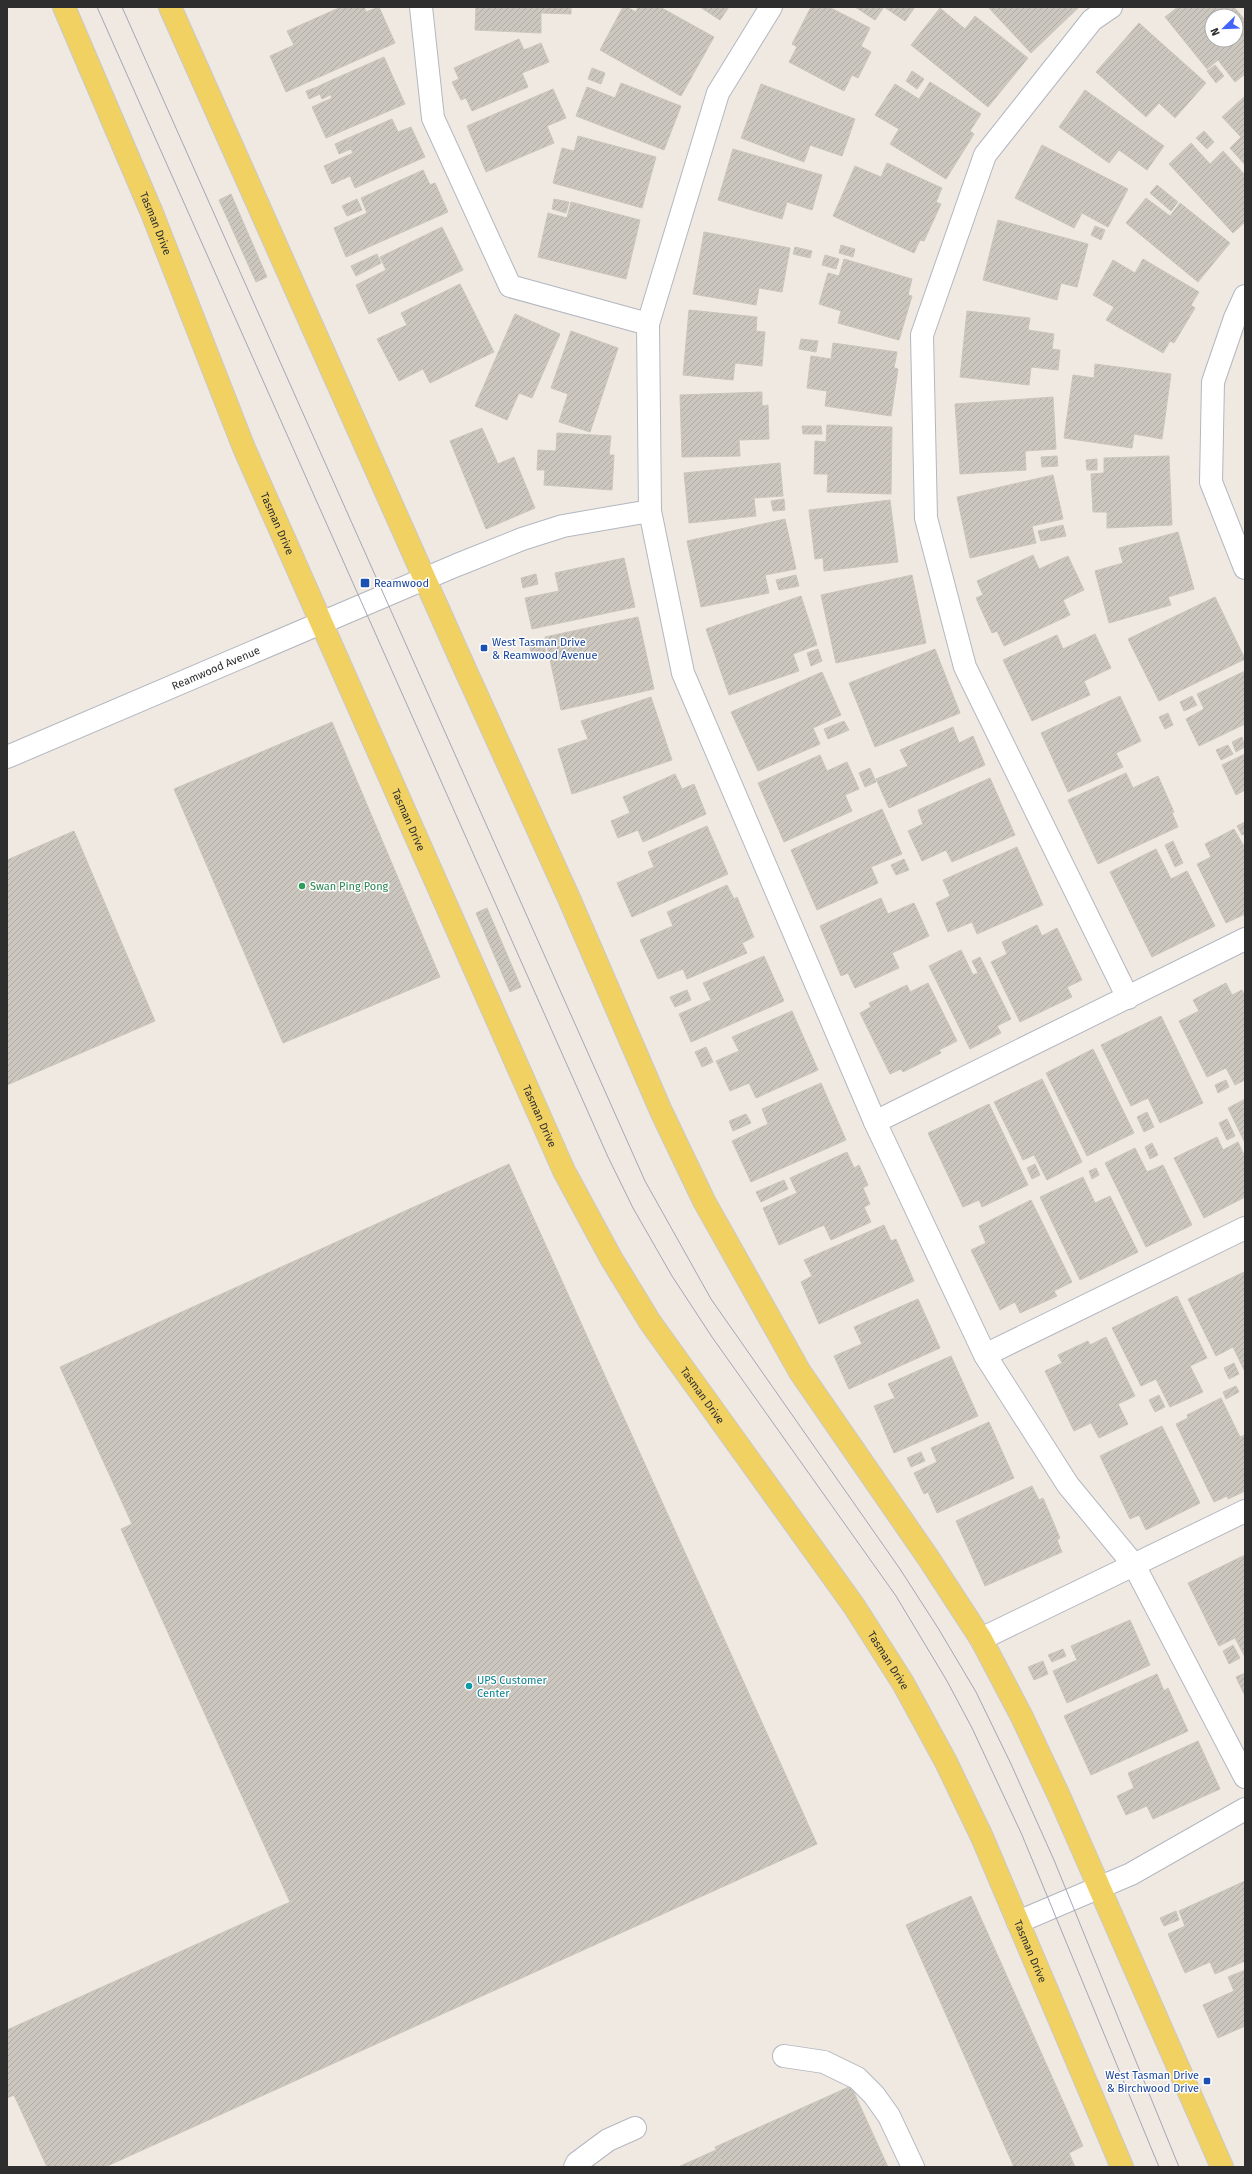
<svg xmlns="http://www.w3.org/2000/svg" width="1252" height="2174" font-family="'Fira Sans',sans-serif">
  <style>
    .building { fill: url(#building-hatch); stroke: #cbc5ba; fill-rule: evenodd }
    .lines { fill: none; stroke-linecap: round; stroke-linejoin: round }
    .minor-casing { stroke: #b4b7c1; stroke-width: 24 }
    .major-casing { stroke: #c9c9c9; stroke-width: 24 }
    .minor { stroke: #fff; stroke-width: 22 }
    .major { stroke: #f2d163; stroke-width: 22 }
    .tram { stroke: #a3a6b8; stroke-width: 1 }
    .transit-dot { fill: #1a4fb4; stroke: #fff; stroke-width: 1.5 }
    .leisure-dot { fill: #2e9e5b; stroke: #fff; stroke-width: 1.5 }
    .culture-dot { fill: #0f9aa8; stroke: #fff; stroke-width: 1.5 }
    .labels { text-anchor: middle; stroke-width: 3; stroke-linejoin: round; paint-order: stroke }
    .street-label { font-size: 11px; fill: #2e2e2e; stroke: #fff }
    .transit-label { font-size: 11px; fill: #164399; stroke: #fff; text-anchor: start }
    .leisure-label { font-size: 11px; fill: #27864d; stroke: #fff; text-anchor: start }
    .culture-label { font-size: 11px; fill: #0d838f; stroke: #fff; text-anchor: start }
  </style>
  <defs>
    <pattern id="building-hatch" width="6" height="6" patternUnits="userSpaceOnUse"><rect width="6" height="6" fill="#cbc7bf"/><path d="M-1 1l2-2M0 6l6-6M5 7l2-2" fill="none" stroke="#afaba4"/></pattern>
  </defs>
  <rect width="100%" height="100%" fill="#efe9e1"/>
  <path class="building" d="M341,7H364L366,12L379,7L395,43L286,92L270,56L294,45L287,31Z
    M476,7H571V14L541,13V33L475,30Z
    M623,7H627L636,12L638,7H660L714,37L681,96L600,50Z
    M700,7H729L720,20Z
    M811,7H829L870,28L861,46L871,52L858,78L852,75L844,91L789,62L797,47L792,44Z
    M855,7H884L875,20Z
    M884,7H915L905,21Z
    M988,7H1079L1031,53Z
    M1178,7H1234L1245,20V74L1235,82L1218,60L1207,69L1165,17ZM1212,16H1236V40H1212Z
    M940,8L965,29L975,16L1028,58L988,107L911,45Z
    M1139,23L1206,83L1175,118L1159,103L1146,117L1096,72Z
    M519,39L524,50L541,43L549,62L522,73L528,87L472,111L466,98L461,100L452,82L459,79L454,68Z
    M384,57L405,104L326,138L312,107L332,98L325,83Z
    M1215,65L1224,76L1216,83L1207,71Z
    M592,68L605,73L601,84L588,79Z
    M912,71L924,79L917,89L906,81Z
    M930,82L981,114L970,131L974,134L946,179L890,144L899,129L875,115L895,84L919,99Z
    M325,83L330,95L322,99L317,87Z
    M621,83L681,106L664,150L576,116L587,87L615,98Z
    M761,84L855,119L842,156L810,145L804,162L741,138Z
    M317,87L320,94L309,99L306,91Z
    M553,89L566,118L547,126L554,143L486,172L467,126Z
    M1085,90L1164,146L1147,170L1119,150L1109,163L1059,127Z
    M1245,96V165L1230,148L1241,137L1222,117Z
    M392,119L398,132L411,127L425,157L355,188L350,176L332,184L324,166L353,153L346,139Z
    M1204,131L1214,142L1207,149L1196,138Z
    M578,136L656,157L642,208L553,183L562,148L574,151Z
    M346,139L351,149L339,154L335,144Z
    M1191,143L1210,164L1223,151L1245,175V222L1233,233L1169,164Z
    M1042,145L1128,189L1108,227L1082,213L1074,228L1015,198Z
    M733,149L822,175L812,210L787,202L782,219L718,200Z
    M887,163L942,188L936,202L941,204L924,241L920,240L914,253L833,216L855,166L881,177Z
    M423,170L430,185L435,183L448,212L346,257L334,228L367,213L361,198Z
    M1157,185L1178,202L1171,211L1150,193Z
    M231,194L267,277L256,282L219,200Z
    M1146,198L1170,216L1180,203L1230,243L1198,282L1126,223Z
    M357,199L362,210L347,216L342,206Z
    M554,199L569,202L566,213L552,209Z
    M571,202L640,220L626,279L538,257L548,213L567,218Z
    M998,220L1088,244L1077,287L1061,283L1057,300L983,280Z
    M1095,226L1105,230L1101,240L1091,235Z
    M442,227L463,270L369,314L356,285L386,270L380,257Z
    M704,232L790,248L782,292L759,288L756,305L693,294Z
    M841,245L855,249L853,257L839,253Z
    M795,247L812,251L810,258L793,254Z
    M377,254L381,263L356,276L351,266Z
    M825,255L839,259L836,269L822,265Z
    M844,259L912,279L908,295L912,296L899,340L838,323L841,311L819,304L828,273L839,276Z
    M1143,259L1199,292L1191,305L1195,308L1174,343L1170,341L1163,353L1106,320L1114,307L1093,295L1113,260L1135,273Z
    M460,284L494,352L430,383L423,369L399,381L377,339L407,325L401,313Z
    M689,310L757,317L756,331L765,332L762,366L735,363L733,380L683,375Z
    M967,311L1030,318L1028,330L1054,334L1052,349L1060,350L1058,370L1031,367L1029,385L960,377Z
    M515,314L560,334L532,398L519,393L507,420L475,406Z
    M571,331L618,348L590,432L559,422L568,394L551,388Z
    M801,339L818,341L816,352L799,349Z
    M833,343L897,352L894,368L898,369L891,416L825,406L827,391L807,388L811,356L831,359Z
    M1095,364L1171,374L1162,439L1134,434L1132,448L1064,438L1073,375L1094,378Z
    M762,392V406L768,405L769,439L739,440L740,456L682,457L680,395Z
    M1053,397L1056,449L1025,451L1026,470L960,474L955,404Z
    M827,425L892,427L891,494L827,492L828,474H814L815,441L826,442Z
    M802,426H821L822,434H803Z
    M482,428L498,464L514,457L535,508L486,529L450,441Z
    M557,433L611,436L609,455H614L612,490L544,485L545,470H537L538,450L556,451Z
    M1057,456L1058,466L1042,467L1041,457Z
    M1169,456L1172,525L1107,528V512H1093L1091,474L1104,473V458Z
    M1097,459V470H1087L1086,460Z
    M780,463L783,496L754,498L756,516L689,523L684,473Z
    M1053,475L1063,519L1032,526L1036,543L970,558L957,497Z
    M784,499L785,510L773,511L771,501Z
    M890,500L898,562L824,571L823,558L815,559L809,510Z
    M785,519L796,569L765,575L769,593L701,607L687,541Z
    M1063,525L1066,536L1041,541L1038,531Z
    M1178,532L1194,589L1168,597L1171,605L1109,623L1095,571L1123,563L1119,548Z
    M1033,555L1039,569L1068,556L1084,590L1063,600L1070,615L1004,646L997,631L992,633L976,598L983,595L977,581Z
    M624,558L635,607L532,629L525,598L559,591L555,573Z
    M536,574L538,584L523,588L521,578Z
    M796,575L799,586L779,590L776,580Z
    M912,575L926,643L836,663L821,595Z
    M801,596L817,645L793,654L799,671L729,695L706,629Z
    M1215,597L1245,659L1159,701L1128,639Z
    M638,617L654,689L561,710L545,637Z
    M1095,634L1111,668L1084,681L1090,695L1032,721L1003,660L1057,635L1063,649Z
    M543,641L546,654L532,657L529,644Z
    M818,649L822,661L811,666L807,653Z
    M935,649L960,713L875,747L849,683Z
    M1245,671V724L1199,746L1186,719L1204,709L1197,694Z
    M822,672L841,715L813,728L820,744L758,771L731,712Z
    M1120,696L1141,741L1116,753L1123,767L1068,792L1041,733Z
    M1192,696L1197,705L1184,711L1180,702Z
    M651,697L672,760L572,794L558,749L588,739L581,721Z
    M1168,713L1173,725L1165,729L1159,717Z
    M844,721L849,730L828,739L824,729Z
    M332,722L440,977L283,1043L174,789Z
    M953,727L959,743L973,736L985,765L889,808L876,779L908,766L900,750Z
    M1242,737L1245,747L1236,752L1232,742Z
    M1228,745L1233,754L1221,760L1216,750Z
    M1245,754V790L1236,795L1222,765Z
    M820,755L827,771L847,762L859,789L845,795L852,811L784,842L758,783Z
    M870,768L876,782L865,787L859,773Z
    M1126,773L1133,788L1158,776L1174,812L1172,813L1178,827L1098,864L1068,800Z
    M675,774L682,789L694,784L706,814L643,842L638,830L618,838L611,821L630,813L623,797Z
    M990,778L1015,835L952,862L946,850L922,861L908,831L923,824L918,810Z
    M882,809L902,854L871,867L878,883L817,910L791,850Z
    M1245,822V834L1242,835L1237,826Z
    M707,826L728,874L632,917L617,883L654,867L648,852Z
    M1234,829L1245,848V914L1226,923L1197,864L1211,857L1205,844Z
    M74,831L155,1021L7,1085V860Z
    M1173,841L1183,863L1175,867L1165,845Z
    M1017,847L1043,905L977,934L972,922L948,932L936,903L950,896L943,880Z
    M1156,849L1171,879L1187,871L1215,926L1152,957L1110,872Z
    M904,859L909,870L896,875L891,865Z
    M727,885L734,899L737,897L754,937L742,943L747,953L687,979L683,969L658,979L640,940L673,926L667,912Z
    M881,898L888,914L914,903L929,936L892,953L899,968L855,988L848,973L841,976L820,926Z
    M487,908L521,987L510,992L476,913Z
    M1037,925L1042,936L1057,928L1082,980L1067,987L1072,997L1020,1022L991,962L1007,954L1002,942Z
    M961,950L973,975L986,969L1011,1019L997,1026L1001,1033L970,1049L929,966Z
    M764,956L784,1001L691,1042L679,1014L711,1000L703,983Z
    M980,957L986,969L978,973L972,961Z
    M928,983L957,1041L939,1050L941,1053L903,1072L901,1069L890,1074L860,1013L871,1007L869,1003L907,985L910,992Z
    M1226,983L1232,995L1242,990L1245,997V1080L1235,1085L1226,1068L1207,1077L1179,1021L1199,1011L1193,1000Z
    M687,990L691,1000L675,1007L670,997Z
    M792,1011L818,1070L756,1098L749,1083L730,1091L716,1061L739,1051L732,1037Z
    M1161,1016L1203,1103L1160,1123L1148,1098L1131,1106L1101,1045Z
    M706,1047L713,1062L702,1067L695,1052Z
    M1093,1049L1134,1133L1087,1156L1046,1073Z
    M1042,1079L1082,1162L1047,1180L1034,1155L1023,1160L994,1102Z
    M1226,1080L1229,1087L1218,1093L1215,1085Z
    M821,1083L846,1140L751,1182L732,1141L768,1124L762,1109Z
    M1245,1099V1143L1228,1108Z
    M989,1104L1028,1185L982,1207L979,1200L963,1207L928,1133Z
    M1147,1112L1154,1127L1144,1132L1137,1117Z
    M746,1114L751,1123L733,1131L729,1121Z
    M1227,1119L1235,1136L1227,1140L1219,1123Z
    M1217,1137L1223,1150L1238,1142L1245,1157V1197L1204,1218L1174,1158Z
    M1152,1143L1158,1155L1150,1159L1145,1147Z
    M1135,1148L1147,1172L1163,1165L1192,1225L1146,1247L1105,1163Z
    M847,1152L854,1168L859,1165L868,1185L863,1188L870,1204L864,1207L871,1222L831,1240L824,1225L779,1245L763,1208L797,1193L790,1178Z
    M509,1164L817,1844L105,2167H47L14,2095L7,2098V2030L290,1902L121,1529L132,1524L60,1367Z
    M1035,1164L1040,1175L1032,1179L1027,1168Z
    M1096,1168L1099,1175L1092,1179L1089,1171Z
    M1083,1177L1095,1203L1110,1196L1138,1252L1080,1280L1040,1197Z
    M784,1180L788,1189L761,1202L756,1192Z
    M1031,1200L1072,1282L1054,1291L1057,1296L1020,1313L1015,1302L1000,1310L971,1250L986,1243L979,1226Z
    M884,1225L891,1241L896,1239L914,1281L819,1324L801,1282L812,1276L804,1260Z
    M1244,1272L1245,1274V1372L1233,1347L1216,1356L1188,1299Z
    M1177,1296L1207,1358L1190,1366L1203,1392L1170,1407L1156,1379L1141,1386L1112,1328Z
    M918,1299L940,1348L849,1389L834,1356L862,1344L854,1327Z
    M1106,1337L1135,1396L1118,1404L1128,1424L1099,1438L1091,1423L1074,1431L1045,1371L1062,1363L1058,1355L1088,1341L1090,1345Z
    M951,1356L978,1416L894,1453L874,1406L895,1398L888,1384Z
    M1234,1363L1239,1374L1229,1379L1224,1368Z
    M1236,1386L1239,1392L1226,1399L1223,1392Z
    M1159,1395L1165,1407L1155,1412L1149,1400Z
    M1221,1398L1240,1437L1245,1435V1491L1228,1499L1227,1496L1214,1502L1176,1424L1188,1418L1187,1415Z
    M989,1422L1014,1478L937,1513L928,1492L924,1494L914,1473L937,1462L931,1448Z
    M1162,1426L1200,1503L1146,1530L1139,1515L1130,1519L1100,1456Z
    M921,1452L925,1461L911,1467L907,1458Z
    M1032,1486L1039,1500L1043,1498L1060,1538L1057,1540L1062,1552L985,1586L956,1521Z
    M1245,1555V1657L1235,1638L1219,1646L1188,1583Z
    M1130,1620L1150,1665L1067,1703L1053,1671L1077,1660L1071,1646Z
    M1233,1645L1240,1658L1229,1664L1223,1651Z
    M1063,1649L1066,1656L1052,1662L1048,1655Z
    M1043,1661L1048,1674L1034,1680L1028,1667Z
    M1245,1673V1696L1236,1677Z
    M1157,1674L1164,1691L1168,1688L1188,1731L1091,1775L1064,1716Z
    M1198,1741L1220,1789L1153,1819L1147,1806L1126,1815L1117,1796L1134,1788L1128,1773Z
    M1245,1881V1961L1215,1974L1210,1962L1185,1973L1168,1934L1185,1926L1179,1911Z
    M971,1896L1083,2146L1069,2153L1075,2167H1014L906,1925Z
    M1176,1911L1179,1920L1164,1926L1160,1918Z
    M1245,1970V2026L1218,2038L1203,2005L1234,1991L1228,1977Z
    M851,2086L888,2167H724L715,2147Z
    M716,2150L724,2167H678Z"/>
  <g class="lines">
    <g class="minor-casing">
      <g id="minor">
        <path d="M421,7L433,118L510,286L648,324"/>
        <path d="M771,7L718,93L648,324L650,511L683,673L875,1122L985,1355L1068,1485L1134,1565L1245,1777"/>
        <path d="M1111,7L1092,20L985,155L922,335L926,518L965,667L1128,998"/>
        <path d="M1245,296L1235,318L1213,382L1211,482L1245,568"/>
        <path id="s1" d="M7,757L457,565L522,539L563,526L650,511"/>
        <path d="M875,1122L1245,939"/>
        <path d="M985,1355L1245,1228"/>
        <path d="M981,1639L1245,1511"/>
        <path d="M1018,1922L1131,1874L1245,1809"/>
        <path d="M784,2056L824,2062L857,2078L874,2095L889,2116L913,2167"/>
        <path d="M575,2167L577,2163L608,2140L635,2128"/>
      </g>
    </g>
    <g class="major-casing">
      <g id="major">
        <path id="s2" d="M64,7L152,213L244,448L564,1171L611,1258L650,1322L854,1606L903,1683L946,1762L982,1837L1122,2167"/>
        <path d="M170,7L460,658L568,896L661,1111L704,1201L800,1372L929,1559L981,1639L1022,1717L1060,1798L1222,2167"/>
      </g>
    </g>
    <use href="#minor" class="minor"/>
    <use href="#major" class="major"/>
    <path class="tram" d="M97,7L608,1157L633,1208L672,1276L712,1337L896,1596L947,1681L972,1728L1022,1835L1159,2167
      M122,7L645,1181L711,1299L900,1569L938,1628L976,1692L1011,1764L1054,1860L1179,2167"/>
  </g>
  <g class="transit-dot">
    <rect x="360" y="578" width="10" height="10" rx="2"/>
    <rect x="480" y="644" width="8" height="8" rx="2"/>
    <rect x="1203" y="2077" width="8" height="8" rx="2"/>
  </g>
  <circle class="leisure-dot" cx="302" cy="886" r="4"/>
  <circle class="culture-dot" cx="469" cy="1686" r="4"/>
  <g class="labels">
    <g class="street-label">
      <text dy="4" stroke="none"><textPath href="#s2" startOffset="235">Tasman Drive</textPath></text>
      <text dy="4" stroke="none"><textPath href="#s2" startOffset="559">Tasman Drive</textPath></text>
      <text dy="4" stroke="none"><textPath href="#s1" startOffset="227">Reamwood Avenue</textPath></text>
      <text dy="4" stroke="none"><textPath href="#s2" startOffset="883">Tasman Drive</textPath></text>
      <text dy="4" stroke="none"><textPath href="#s2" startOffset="1207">Tasman Drive</textPath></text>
      <text dy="4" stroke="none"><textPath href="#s2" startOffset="1531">Tasman Drive</textPath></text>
      <text dy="4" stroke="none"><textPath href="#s2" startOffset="1855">Tasman Drive</textPath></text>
      <text dy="4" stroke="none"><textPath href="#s2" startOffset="2179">Tasman Drive</textPath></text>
    </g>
    <g class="transit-label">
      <text x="374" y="587">Reamwood</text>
      <text x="492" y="646">West Tasman Drive<tspan x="492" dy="13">&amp; Reamwood Avenue</tspan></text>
      <text x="1199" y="2079" text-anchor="end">West Tasman Drive<tspan x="1199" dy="13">&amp; Birchwood Drive</tspan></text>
    </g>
    <g class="leisure-label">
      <text x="310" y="890">Swan Ping Pong</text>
    </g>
    <g class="culture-label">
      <text x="477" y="1684">UPS Customer<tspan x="477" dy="13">Center</tspan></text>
    </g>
  </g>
  <rect width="1252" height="2174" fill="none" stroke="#2e2e2e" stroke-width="16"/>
  <g transform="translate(1224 28) rotate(247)"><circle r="19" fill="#ffffff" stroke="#ababab"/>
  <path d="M0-3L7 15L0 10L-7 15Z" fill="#4264fb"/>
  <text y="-6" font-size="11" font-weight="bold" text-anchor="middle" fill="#2e2e2e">N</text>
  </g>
</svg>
